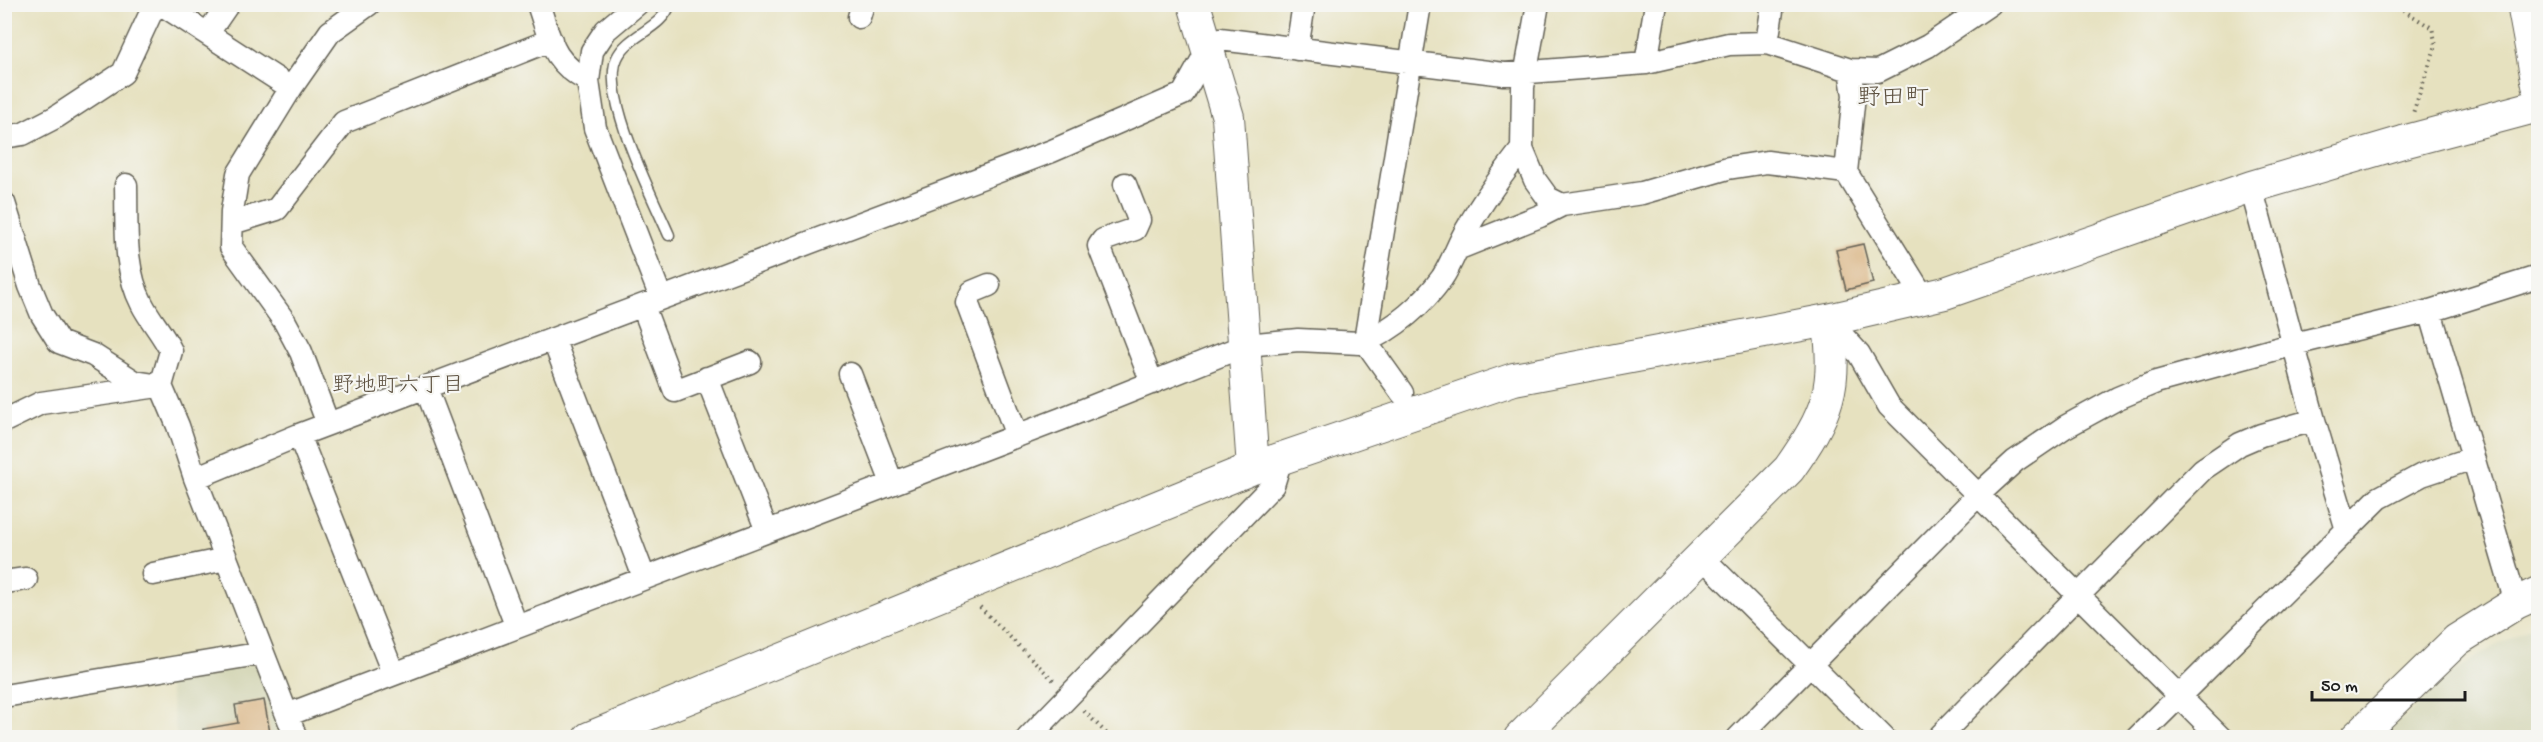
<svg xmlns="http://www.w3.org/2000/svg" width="2543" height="742" font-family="'Gochi Hand','Klee One',sans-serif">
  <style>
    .built { fill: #d4d6b6 }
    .building { fill: #dab686 }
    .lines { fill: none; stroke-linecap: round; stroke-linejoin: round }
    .lane-casing { stroke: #636155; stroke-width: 13 }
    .street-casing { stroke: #636155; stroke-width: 25 }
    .secondary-casing { stroke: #636155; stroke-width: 34 }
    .path { stroke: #636155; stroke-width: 4; stroke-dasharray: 1.5 4.5; stroke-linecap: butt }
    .lane { stroke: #fff; stroke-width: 10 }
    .street { stroke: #fff; stroke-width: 22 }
    .secondary { stroke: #fff; stroke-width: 32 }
    .labels { text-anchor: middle; stroke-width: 4.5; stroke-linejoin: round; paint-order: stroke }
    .neighbourhood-label { font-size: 22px; fill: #5e5241; stroke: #f6f6f2 }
    .quarter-label { font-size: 24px; fill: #5e5241; stroke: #f6f6f2 }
  </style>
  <rect width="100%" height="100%" fill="#f6f6f2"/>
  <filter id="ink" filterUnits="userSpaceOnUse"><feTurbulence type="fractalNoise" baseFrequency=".0167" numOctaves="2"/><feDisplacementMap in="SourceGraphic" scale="12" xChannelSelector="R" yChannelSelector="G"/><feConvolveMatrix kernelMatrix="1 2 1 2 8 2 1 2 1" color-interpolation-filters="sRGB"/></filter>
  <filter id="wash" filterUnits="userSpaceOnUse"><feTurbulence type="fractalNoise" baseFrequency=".008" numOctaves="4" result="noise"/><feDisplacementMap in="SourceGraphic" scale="24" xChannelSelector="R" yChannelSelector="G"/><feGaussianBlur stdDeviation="1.35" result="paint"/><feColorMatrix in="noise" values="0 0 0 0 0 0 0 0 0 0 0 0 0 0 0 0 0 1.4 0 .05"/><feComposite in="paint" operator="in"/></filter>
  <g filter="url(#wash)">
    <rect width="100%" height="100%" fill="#e6e1bf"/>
    <path class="built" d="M2538,623V737H2383L2451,675L2479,655Z
      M254,663L260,667L286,737H177L168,682L172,677Z"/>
    <g id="blocks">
      <path class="building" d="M1863,244L1873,283L1846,290L1836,250Z
        M264,700L271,738H204L203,729L238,723L235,705Z"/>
    </g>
  </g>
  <g filter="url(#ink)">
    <use href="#blocks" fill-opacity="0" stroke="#636155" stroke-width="1.5"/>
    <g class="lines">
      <g class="lane-casing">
        <path id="lane" d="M669,235C653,198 600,94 617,58C628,34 662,29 670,4"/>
      </g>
      <g class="street-casing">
        <path id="street" d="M161,4L291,88
          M538,4C551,41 551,61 588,81
          M637,4L606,30L592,51L588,81L595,128L661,298
          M1420,4L1365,341C1394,330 1424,303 1442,278C1452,263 1458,244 1467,229C1483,200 1502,175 1522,149
          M1538,4L1523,87L1522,149L1535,180L1548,198L1562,205L1642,193L1728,168L1767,162L1846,172L1924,298
          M859,17L863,4
          M208,33L228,4
          M1767,43L1773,4
          M1297,49L1304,4
          M1646,63L1656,4
          M4,137L23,134L56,117L123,73L155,4
          M1846,172L1854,95L1850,70
          M1125,184L1139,220L1135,229L1103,240L1099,246L1152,383
          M126,185C127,224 123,268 142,304C150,320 163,334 171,351L161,386L178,426L195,478L296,738
          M2251,187L2314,420L2347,530
          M4,203L30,286L42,315L59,342L93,355L135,382L161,386
          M232,223L277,209L344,122L551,40
          M1457,249L1540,216L1562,205
          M989,285L972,292L967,302L1017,436
          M643,306L675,391L750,362
          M2430,311L2516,603
          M1828,320L1859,354L1889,406L2221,738
          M554,341L644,577
          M850,374L892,483
          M707,378L767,531
          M426,388L516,625
          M4,421L41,403L151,387
          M328,424L301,352L285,322L231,247L232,211L238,174L291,88L330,32L369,4
          M299,435L393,673
          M195,478L299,435L1052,151L1183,94L1207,51L1220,39L1504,74L1646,63L1729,44L1767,43L1850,70L1878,71L1928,46L1990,4
          M1701,556L1884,738
          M153,574L226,559
          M4,582L26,579
          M4,696L263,653
          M287,715L1061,419L1246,345L1298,340L1360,343L1365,341L1402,393
          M1028,738L1273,485L1281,459
          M1738,738L1979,494L2015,461L2065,427L2118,398L2156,382L2294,344L2430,311L2538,277
          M1938,738L2203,469L2240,444L2261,435L2314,420
          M2137,738L2379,498L2422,475L2473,458"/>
      </g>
      <g class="secondary-casing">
        <path id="secondary" d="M1194,4L1228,117L1253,468
          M2523,4L2538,85
          M589,738L1253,468L1514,379L1828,320L1945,293L2251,187L2403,142L2538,106
          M1520,738L1789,469C1827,415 1839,387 1828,320
          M2356,738L2457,640L2516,603L2538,593"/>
      </g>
      <path class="path" d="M2393,4L2432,28L2436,45L2413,113
        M980,607L1055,682
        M1084,711L1111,738"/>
      <use href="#lane" class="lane"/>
      <use href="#street" class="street"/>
      <use href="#secondary" class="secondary"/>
    </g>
  </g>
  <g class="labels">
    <g class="neighbourhood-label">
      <text x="398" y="391">野地町六丁目</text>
    </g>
    <g class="quarter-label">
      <text x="1893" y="104">野田町</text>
    </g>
  </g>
  <rect width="2543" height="742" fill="none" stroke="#f6f6f2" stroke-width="24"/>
  <path d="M2312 691v9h153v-9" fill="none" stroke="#1c1c1c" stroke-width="3"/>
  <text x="2321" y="691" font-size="18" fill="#1c1c1c" stroke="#f6f6f2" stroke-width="4.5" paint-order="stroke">50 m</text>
</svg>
